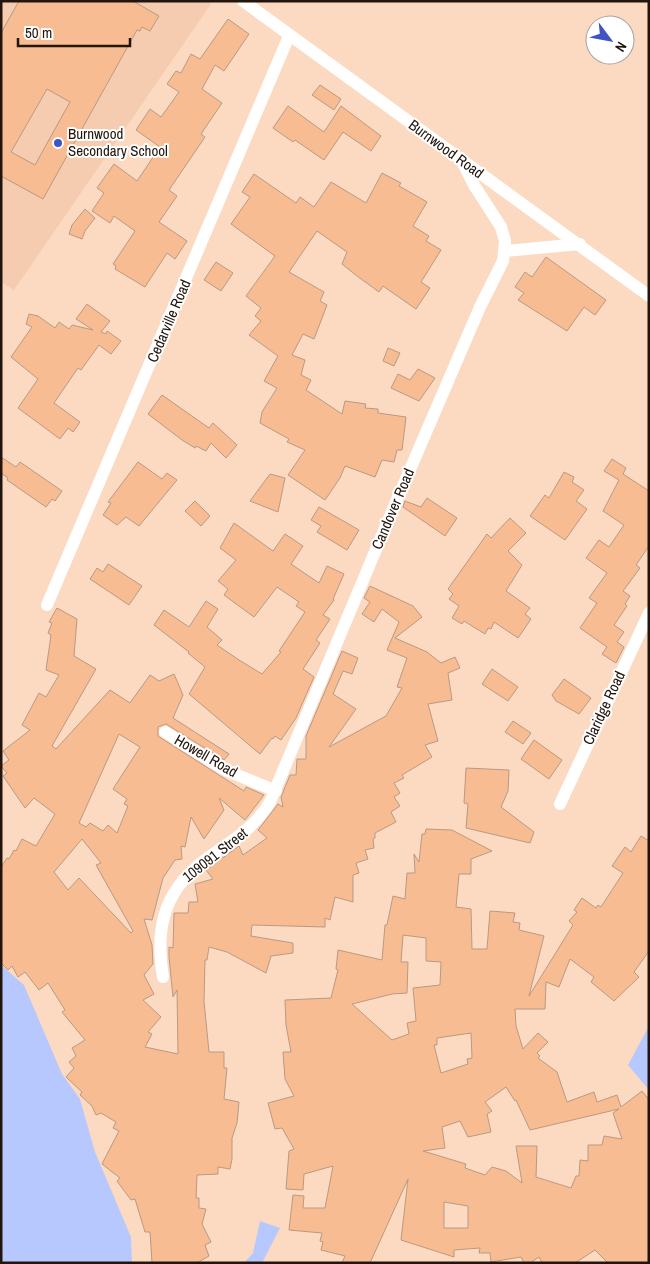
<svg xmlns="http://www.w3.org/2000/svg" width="650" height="1264" font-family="'Archivo Narrow',sans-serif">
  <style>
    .built { fill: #f5ccb0 }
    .green { fill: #b7c8fe }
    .building { fill: #f7bc92; stroke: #ba9983; fill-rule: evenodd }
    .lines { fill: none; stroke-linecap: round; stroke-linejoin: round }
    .minor { stroke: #fff; stroke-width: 12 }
    .poi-dot { fill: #3f52c6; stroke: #fff; stroke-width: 2 }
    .labels { text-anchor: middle; stroke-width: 4; stroke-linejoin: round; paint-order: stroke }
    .poi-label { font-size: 15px; fill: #21150d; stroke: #fff; text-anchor: start }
    .street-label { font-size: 15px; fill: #21150d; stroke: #fff }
  </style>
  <rect width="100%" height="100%" fill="#fcdac2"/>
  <path class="built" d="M1,1H208L211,4L14,290L1,282Z"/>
  <path class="green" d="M1,965L24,985L62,1074L80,1099L95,1152L131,1237L132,1263H1Z
    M649,1026V1090L628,1065Z
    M260,1221L280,1228L262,1263H244L253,1253Z"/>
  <path class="building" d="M19,1H133L159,16L150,31L142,27L140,31L137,30L43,199L1,176V33ZM47,89L70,102L35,165L11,152Z
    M228,19L249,34L224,71L215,65L202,89L222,103L201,134L205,137L169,190L177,196L159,222L187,241L175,259L167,253L145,287L115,269L116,266L113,264L135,231L114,216L110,223L92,211L104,193L97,188L114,164L137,181L160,147L136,130L150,109L161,117L179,92L167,84L176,71L181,73L191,54L200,59Z
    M320,85L341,99L334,110L312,95Z
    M288,106L324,132L341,106L381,136L371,151L343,132L324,160L295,140L293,142L273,128Z
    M382,173L401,183L399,186L427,202L413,226L429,236L426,241L441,250L421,282L430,288L416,309L383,286L379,292L357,276L342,264L347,252L317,231L289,272L324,292L320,301L327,305L314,339L303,334L292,355L305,360L301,375L311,380L306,390L342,414L345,401L366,404L365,408L378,409V413L406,417L402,450H397L394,462L382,460L375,477L345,466L340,478L325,500L288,475L305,450L287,442L289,439L260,423L262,412L277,388L264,381L278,356L249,335L261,321L255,316L261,308L246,296L275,256L231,224L250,197L242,192L254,174L296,203L300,197L314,207L331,182L366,203Z
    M85,209L95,218L85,231L82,239L69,234L72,225Z
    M546,257L606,300L595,315L584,307L567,331L518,300L524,293L515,287L525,272L532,277Z
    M216,262L233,273L221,291L204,280Z
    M87,304L110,321L101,332L106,334L107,331L121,341L111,354L99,345L81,370L78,368L54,403L80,422L73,432L68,428L60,439L18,408L38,379L11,357L32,327L26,324L29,314L38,316L55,328L59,322L69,329L72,325L93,330L76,319Z
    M388,348L400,353L394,366L383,361Z
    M418,369L435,378L419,401L391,388L398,374L410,380Z
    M162,395L209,428L213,423L237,445L226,458L211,443L206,451L196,446L195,448L182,440L148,414Z
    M1,457L16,467L20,462L62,491L55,501L52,499L46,507L7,480L8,478L1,473Z
    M612,459L626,468L623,474L649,491V546L636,565L640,568L623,591L630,596L625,604L627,606L614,625L624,632L617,642L624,647L616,663L602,654L607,647L580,628L597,603L589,598L607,573L586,558L599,540L609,547L624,525L603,511L619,480L604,471Z
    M138,462L162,479L167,473L177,480L139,526L126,517L117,525L103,515L111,503L108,502Z
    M564,472L574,477L572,482L584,490L576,501L587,509L565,540L530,516L545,495L549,498Z
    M270,474L285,478L278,512L250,501Z
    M427,498L457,518L445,536L403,507L405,501L421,507Z
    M195,501L210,516L201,526L185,511Z
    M319,507L359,530L347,550L317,532L321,526L311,520Z
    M510,518L526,533L508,551L522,565L506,591L530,608L525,614L531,619L518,638L494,622L491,629L488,628L485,634L464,621L462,624L452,618L459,606L449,599L453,594L448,589L487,534L491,538Z
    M234,523L273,551L285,534L303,546L291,564L319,583L327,566L344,574L333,599L334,600L323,615L330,619L316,640L320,643L303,669L314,677L296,718L281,740L275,736L273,739L272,738L260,754L189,694L205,667L188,653L189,652L154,625L164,610L189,627L206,601L218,609L207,627L222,640L217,645L239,660L262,674L281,652L279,651L305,612L296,606L299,602L277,587L254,617L224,595L228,589L218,581L236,560L220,548Z
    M108,564L142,586L129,605L90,579L97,568L103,572Z
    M370,586L413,606L422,617L395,638L427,652L441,663L455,657L460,668L448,673L452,700L428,704L438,741L425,745L432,757L402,775L404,778L394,783L400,793L394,797L400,806L391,812L396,822L375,833V838L373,839L374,848L365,850L368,859L356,863L359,873L353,875V902L335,897L330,920L325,918V927L252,925L251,936L293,943V953L271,956L266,973L227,952L209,947L207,960H205L204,1001L209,1052H224V1068H227L224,1099L239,1102L237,1123L232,1138V1159L230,1169L218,1167V1174L197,1175L196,1198H199V1208L206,1209L202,1224L211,1242L205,1245L209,1256L197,1263H152L150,1232H145L135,1199L131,1200L117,1181L120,1178L102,1164L119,1131L113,1128L116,1122L101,1113L96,1115L92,1106L80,1095L82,1092L66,1077L74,1068L69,1062L76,1056L72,1048L85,1040L62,1012L65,1010L48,983L39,990L25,972L18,977L12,966L8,970L1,963V867L7,858L9,859L14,850L16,851L22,839L36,846L55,814L34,798L25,808L3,776L7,773L1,766L9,760L3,751L30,730L22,725L39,693L46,697L59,675L46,670L51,635L48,633L52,623L49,622L57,608L77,619L74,656L96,669L52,746L56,749L110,690L130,703L150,675L159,681L174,674L183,695L173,718L229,754L224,760L166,724L158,727V736L244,791L246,787L264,795L245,820L219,798L224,810L204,839L191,817L185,847L181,846L182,859L175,860L163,878L152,920L144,919L152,945L153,964L144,975L154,994L143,1000L161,1017L148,1032L152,1034L145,1047L178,1054L177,990L173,997L169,957V947L173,948L174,913H188L189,902H198L195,884L213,879L206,870L239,846L243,855L267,838L258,830L278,804L283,807L281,797L290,775H296L297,759H306V736L342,651L358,658L352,674L343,671L333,694L356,709L329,747L386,716L402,688L397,687L407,658L387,650L399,622L382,609L374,622L362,614L370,602L364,598ZM119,734L140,747L113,789L127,799L124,804L128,806L117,833L108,825L103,831L90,823L86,827L79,823ZM82,839L101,863L96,865L133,931L131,933L79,878L68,890L54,872Z
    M492,669L518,687L508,701L482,684Z
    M564,679L591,698L579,714L556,701L552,695Z
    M513,721L531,733L523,744L505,732Z
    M534,740L562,760L549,779L521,759Z
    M466,768L509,770L508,791L501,807L534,832L530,843L466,828L468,804L464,803Z
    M426,829L452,830L492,851L471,859V874H459L456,907L471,909L472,949H487L490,911L515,913L513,922L520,923L519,930L544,936L529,996L573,925L569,921L577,912L574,910L582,898L596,908L598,905L601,907L623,873L612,866L625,847L631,852L641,836L649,841V951L634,972L639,977L614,1001L591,982L594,977L570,959L559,987L546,982L545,1009H515L516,1026L523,1049L538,1033L548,1042L537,1053L540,1056L538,1058L557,1072L567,1102L594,1092L597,1102L617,1095L621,1107L642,1091L649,1100V1263H608L595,1250L575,1263H542L539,1257L530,1263H524L521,1257L491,1262L490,1253H479L480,1248L454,1250V1257L401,1240L408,1179L370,1263H342L345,1256L321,1250L323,1242L320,1241L322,1233L289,1230L293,1195L304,1196L303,1208H325L333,1166L304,1174L303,1190L286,1189L289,1151L294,1149L282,1128L275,1129L268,1103L294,1096L285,1079L283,1052H291L286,1025L285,1000L331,998L338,970L336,969L338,950L382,960L385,925H387L393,896L405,899L407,873H415L414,854L419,862L422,834H425ZM403,935L426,938V961L441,962L440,985L413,988L416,1021L407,1023L409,1034L392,1040L352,1004L392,994L407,993L408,962H401ZM471,1033L472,1058L467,1059L468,1064L441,1073L434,1045H437V1038ZM506,1087L515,1101L516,1100L530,1130L619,1109L613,1113L622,1139L604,1136L602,1145H588V1161L580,1160L579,1176H576L571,1188L536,1177L537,1146H516L522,1183L506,1171L492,1167L485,1175L465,1168L466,1164L423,1151L445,1148L442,1127L460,1121L468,1137L491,1132L487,1114L492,1111L485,1102ZM444,1202L468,1206V1228H444Z"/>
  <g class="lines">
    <path class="minor" d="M243,1L649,296
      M505,251L580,244
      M47,605L289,36
      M165,732L223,769L276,791
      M560,804L649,613
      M163,977C154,924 166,886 212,855C235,839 255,827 270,802L393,509L480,307L503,261L505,241L501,227L474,185L461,159"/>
  </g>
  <circle class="poi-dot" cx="58" cy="143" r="5"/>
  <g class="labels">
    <g class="poi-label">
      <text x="68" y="139">Burnwood<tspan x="68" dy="17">Secondary School</tspan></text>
    </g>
    <g class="street-label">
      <text transform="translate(446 149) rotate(36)" y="5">Burnwood Road</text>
      <text transform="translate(169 321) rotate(-67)" y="5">Cedarville Road</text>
      <text transform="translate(393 509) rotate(-67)" y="5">Candover Road</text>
      <text transform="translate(604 708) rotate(-65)" y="5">Claridge Road</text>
      <text transform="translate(206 756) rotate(30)" y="5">Howell Road</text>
      <text transform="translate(215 855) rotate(-38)" y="5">109091 Street</text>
    </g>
  </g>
  <rect width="650" height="1264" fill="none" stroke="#21150d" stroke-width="5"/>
  <g transform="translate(610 40) rotate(122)"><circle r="24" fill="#ffffff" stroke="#a6a19e"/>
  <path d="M0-4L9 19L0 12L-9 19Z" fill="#3f52c6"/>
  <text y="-8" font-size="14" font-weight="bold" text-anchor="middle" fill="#21150d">N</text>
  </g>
  <path d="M18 38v8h112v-8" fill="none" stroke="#21150d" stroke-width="2.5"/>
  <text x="25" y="38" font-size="15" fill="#21150d" stroke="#ffffff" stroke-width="4" paint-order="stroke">50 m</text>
</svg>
